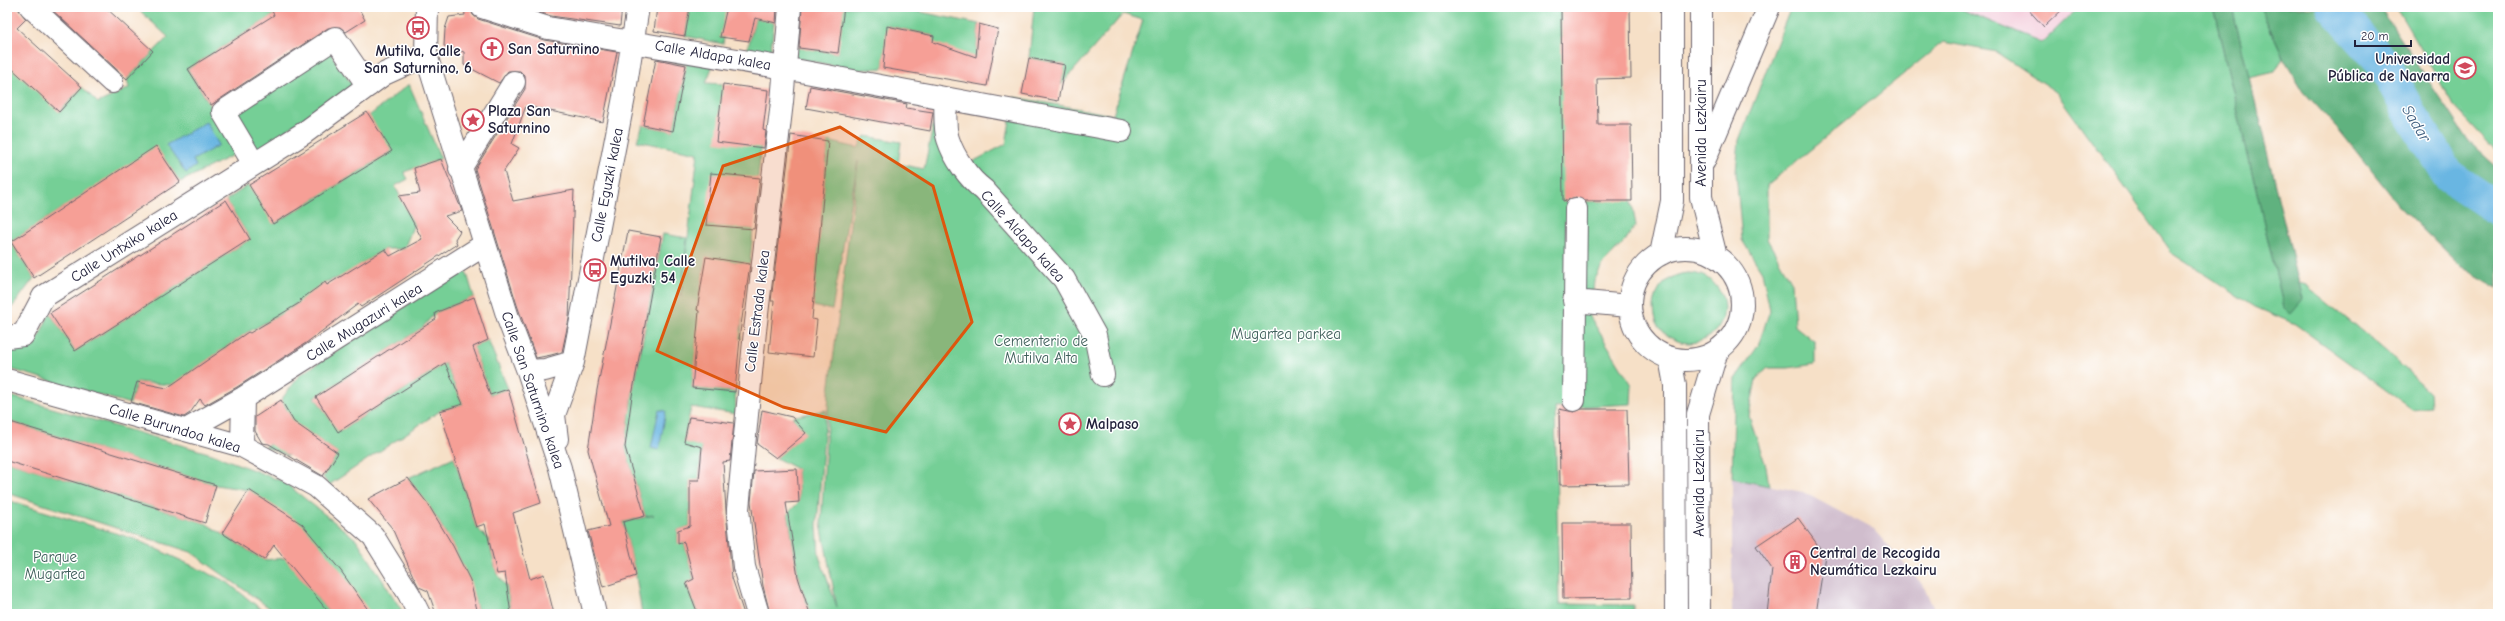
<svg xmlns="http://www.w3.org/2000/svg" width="2505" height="621" font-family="'Comic Neue',sans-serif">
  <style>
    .built { fill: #f4cfdd }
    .industrial { fill: #d0bdcd }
    .green { fill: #75cf96; stroke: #4c7868 }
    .forest { fill: #60b27f; stroke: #416a5d }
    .water { fill: #69b6e2; stroke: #466c8e }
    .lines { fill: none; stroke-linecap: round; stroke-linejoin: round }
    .river { stroke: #69b6e2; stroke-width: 34 }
    .building { fill: #f69f96 }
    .minor-casing { stroke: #6c646c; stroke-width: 24 }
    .minor { stroke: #fff; stroke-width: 22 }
    .marked { fill: #de560e; fill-opacity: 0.2; stroke: #de560e; stroke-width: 3; stroke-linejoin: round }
    .labels { text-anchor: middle; stroke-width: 3; stroke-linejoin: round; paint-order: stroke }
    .poi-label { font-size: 15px; font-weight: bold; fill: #22223b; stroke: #fff; text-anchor: start }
    .street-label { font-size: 15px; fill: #22223b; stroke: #fff }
    .park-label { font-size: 15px; fill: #3f5f5b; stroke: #fff }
    .water-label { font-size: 16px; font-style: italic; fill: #3e5d7e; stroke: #fff }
  </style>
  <rect width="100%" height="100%" fill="#fff"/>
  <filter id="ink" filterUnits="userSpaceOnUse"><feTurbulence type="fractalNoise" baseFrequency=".025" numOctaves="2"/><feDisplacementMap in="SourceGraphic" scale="8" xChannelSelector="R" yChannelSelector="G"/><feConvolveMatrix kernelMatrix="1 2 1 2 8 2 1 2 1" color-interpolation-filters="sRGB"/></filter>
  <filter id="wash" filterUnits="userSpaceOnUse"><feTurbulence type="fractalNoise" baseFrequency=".012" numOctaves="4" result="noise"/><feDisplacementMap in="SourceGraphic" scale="16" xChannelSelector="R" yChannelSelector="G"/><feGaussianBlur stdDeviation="0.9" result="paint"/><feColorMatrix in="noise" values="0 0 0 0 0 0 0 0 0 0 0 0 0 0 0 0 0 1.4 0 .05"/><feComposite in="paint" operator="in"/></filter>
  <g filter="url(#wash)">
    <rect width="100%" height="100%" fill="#f6e0c7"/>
    <path class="built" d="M1955,7H2079L2042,43Z"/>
    <path class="industrial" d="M1732,478L1803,492L1874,530L1923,585L1936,614H1732Z"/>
    <path class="green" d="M136,7H270L274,15L188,69L187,68L239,152L180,182L156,147L11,242L34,278L7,314L10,283H7V59L60,112L82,87L98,103L129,88L127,79L168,37Z
      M690,7H728L723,44L685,36Z
      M841,7H896L979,24L976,57L931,58L934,36L888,26L883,68L857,70L795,58L797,47L838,53Z
      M1034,7H1563L1565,202L1631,200L1636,225L1625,241L1603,264L1594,281L1590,317L1632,385L1631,404L1555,408L1559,604L1633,605V614H810L799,581L788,513L799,502L797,469L776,458L805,433L792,417L826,410L817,525L819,556L837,607L821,524L829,392L858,161L832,310L813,306L828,141L858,148L865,136L901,142L898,164L924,169L935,117L957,170L1006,144L1014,97L1113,115L1143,20L1123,14L1061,85L1065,65L1029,58Z
      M1791,7H1955L2042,43L2079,7H2213L2284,308L2303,300L2299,283L2306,285L2388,353L2430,392L2431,407L2412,409L2295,324L2255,307L2173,254L2056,92L1996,52L1943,42L1767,185V239L1792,283L1795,326L1815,342V364L1788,368H1768L1756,379L1749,416L1766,466L1769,486L1732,478L1735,379L1758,346L1770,310L1762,272L1742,240L1736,172L1739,140Z
      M2232,7H2260L2283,57L2275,72L2249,78Z
      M2396,7H2498V153L2454,106Z
      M755,18L774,22L771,49L762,53L747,52Z
      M329,51L353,86L255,151L232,116Z
      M653,54L713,65L706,83L723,84L761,147L758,178L706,225L753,229L750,264L706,257L697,310L742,318L741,339L697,335L692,388L735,392L736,414L691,407L684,441L702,447L699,480L690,481V526L678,530V543L684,542L694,579L686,583L698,614H642L636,576L623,522L654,515L645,516L625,447L632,396L663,234L687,238L681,297L698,153L637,141L643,125L673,131L686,65L656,59Z
      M409,84L441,159L404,172L408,179L395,186L414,224L404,249H385L341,277L325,282L287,311L248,332L172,385L137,382L130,404L7,368V345L34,347L50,313L75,351L250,239L226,200L249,185L274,224L391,152L369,116Z
      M465,267L474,297L435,313L422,328L316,397L314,396L339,432L445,363L463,404L440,411L329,485L323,477L338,453L305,430L288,456L265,447L296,426L281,400L300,375Z
      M1654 308a35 35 0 1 1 70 0a35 35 0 1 1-70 0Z
      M488,340L508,389L490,395L473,347Z
      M7,395L212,454L284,482L357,540L404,614H371L249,490L216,485L7,421Z
      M454,457L476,527L488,539L497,574L507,587L511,614H471L478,612C465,561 440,519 408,478Z
      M7,461L205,523L264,560L285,558L330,614H278L191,552L7,493Z
      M7,500L135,539L227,582L267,614H7Z"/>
    <path class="forest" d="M2213,7H2232L2303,300L2291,314L2284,308Z
      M2260,7H2380L2468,141L2498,168V288L2460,266L2403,210L2339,130L2304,92L2283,57Z"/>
    <path class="water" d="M206,122L219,145L193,160L196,166L186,173L166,145Z
      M659,410L666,411L659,450L651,448Z"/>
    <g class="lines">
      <path class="river" d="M2333,7L2384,64L2413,118L2449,176L2498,209"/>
    </g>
    <g id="blocks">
      <path class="building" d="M7,7H16L19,10L26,19L17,28L82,87L59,112L7,64Z
        M49,7H105L153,51L127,79Z
        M270,7H358L365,20L346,32L340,27L328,28L211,105L188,69L274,15Z
        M464,7H470L473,15L478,19L544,40L617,52L603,122L526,106L512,144L519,148L504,171L513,201L574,190L569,319L562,352L551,355L536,358L517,305L475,169L525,89V76L520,71H508L499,83L464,65V52L444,46L445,29L449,17L465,15Z
        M523,7H622L620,26L551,16Z
        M657,7H690L685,36L654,31Z
        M727,7H777L776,23L755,18L749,41L720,37Z
        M802,7H844L838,53L799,48Z
        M1561,7H1630L1631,78L1597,79L1598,125H1631L1632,201H1585L1576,197L1563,201Z
        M2026,7H2065L2044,27Z
        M979,24L998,29L987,86L883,68L887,26L934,36L933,42L976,57Z
        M1029,58L1065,65L1058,101L1022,94Z
        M656,59L686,65L673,131L643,125Z
        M723,84L768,90L763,130L766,131L764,148L716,142Z
        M810,86L907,104L906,108L933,112L930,131L806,108Z
        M367,112L392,151L273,224L249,185Z
        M791,135L828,141L812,319L817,320L813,357L769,352L774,301H771Z
        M156,146L180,182L34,278L11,242Z
        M441,159L462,211L445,216L460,231L455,239L457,244L361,307L358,304L306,343L237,387L205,405L200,399L190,413L184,417L131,402L137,382L167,388L248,332L250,333L301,302L300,300L325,282L327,285L385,249L390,256L422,239L399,196L420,193L414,168Z
        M711,173L760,178L754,229L706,225Z
        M226,200L250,239L75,351L50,313Z
        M628,231L661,237L632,396L625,447L645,516L623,522L636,576L603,587L588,531L609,526L588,450L597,390Z
        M706,257L750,264L739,339H740L735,392L692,388L699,311L697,310Z
        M474,297L488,340L473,347L490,395L508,389L541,503L513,513L530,579L544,574L554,614H511L505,573L497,574L485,524L476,527L440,411L463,404L445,363L338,432L316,397L436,319L435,313Z
        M281,400L294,422L338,453L323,476L269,444L262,443L255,431V417Z
        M1559,409L1574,412L1582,409H1627L1629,484L1560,485Z
        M762,410L792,417L806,433L776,458L757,444Z
        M689,417L734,423L730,461L723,462L726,510L732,578L744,614H698L686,583L694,579L684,542L678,544V530L690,526V480H699L702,447L684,442Z
        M7,421L216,485L205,523L7,461Z
        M797,469L799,502L786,503L798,577L810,614H770L763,586L751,502L754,471Z
        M408,478L428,504L453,546L470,580L478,614H436L428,591L419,587L413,576L392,528L368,499Z
        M249,490L302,524L341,571L371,614H330L274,545L264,560L222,533Z
        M1798,518L1825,555L1816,614H1767L1772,569L1756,546Z
        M1562,523H1631L1632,598L1563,599Z"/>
    </g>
  </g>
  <g filter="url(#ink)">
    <use href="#blocks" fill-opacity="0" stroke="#6c646c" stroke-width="1"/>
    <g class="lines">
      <g class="minor-casing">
        <path id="minor" d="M31,7L112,82
          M427,7L426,55L509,321L528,371L560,468L595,614
          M482,7L548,28L784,68L1121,131
          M1701,7V197L1716,257
          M945,98C946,111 944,128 948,139C954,158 969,179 984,190L1064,279L1095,335L1103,375
          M1704,161L1769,7
          M254,164L223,112L335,38L368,86
          M460,169L514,82
          M1630 304a56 56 0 1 1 112 0a56 56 0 1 1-112 0Z
          M1661,254L1672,201V7
          M1574,301L1629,306
          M7,337L23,335L43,297L304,133L384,74L426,55
          M1670,358L1675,385L1676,614
          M528,371L545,370L573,362
          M7,380L242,446L316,486L373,536L409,594L419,614
          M1574,400L1576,209
          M186,430L243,398L484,245
          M557,439L554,415L573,362L624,97L638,7
          M242,446L243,398
          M758,614L744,567L738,509L755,331L782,102L790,7
          M1699,614L1698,414L1716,354"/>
      </g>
      <use href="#minor" class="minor"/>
    </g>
  </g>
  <path class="marked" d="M840,127L933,186L972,322L886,432L783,407L657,351L723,166Z"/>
  <defs>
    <g id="bus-ring" transform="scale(1.15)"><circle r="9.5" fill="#fff" stroke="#d1495b" stroke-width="1.5"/><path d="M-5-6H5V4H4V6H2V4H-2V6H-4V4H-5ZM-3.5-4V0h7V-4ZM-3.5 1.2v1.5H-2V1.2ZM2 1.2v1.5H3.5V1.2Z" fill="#d1495b"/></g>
    <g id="church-ring" transform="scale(1.15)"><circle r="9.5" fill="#fff" stroke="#d1495b" stroke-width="1.5"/><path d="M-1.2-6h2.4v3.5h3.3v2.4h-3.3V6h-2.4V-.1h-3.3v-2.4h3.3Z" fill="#d1495b"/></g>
    <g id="university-ring" transform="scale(1.15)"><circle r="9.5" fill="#fff" stroke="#d1495b" stroke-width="1.5"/><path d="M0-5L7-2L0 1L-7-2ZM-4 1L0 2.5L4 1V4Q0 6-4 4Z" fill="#d1495b"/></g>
    <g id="sight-ring" transform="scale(1.15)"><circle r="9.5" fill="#fff" stroke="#d1495b" stroke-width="1.5"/><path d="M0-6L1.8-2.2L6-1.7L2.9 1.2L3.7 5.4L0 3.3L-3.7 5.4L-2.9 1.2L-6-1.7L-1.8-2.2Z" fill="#d1495b"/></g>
    <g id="building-ring" transform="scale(1.15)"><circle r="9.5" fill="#fff" stroke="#d1495b" stroke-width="1.5"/><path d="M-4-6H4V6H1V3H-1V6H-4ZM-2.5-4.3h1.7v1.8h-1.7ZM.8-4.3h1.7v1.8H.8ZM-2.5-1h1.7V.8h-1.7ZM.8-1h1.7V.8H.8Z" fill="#d1495b"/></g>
  </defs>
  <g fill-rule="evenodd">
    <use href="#bus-ring" x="418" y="28"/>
    <use href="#church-ring" x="492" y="49"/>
    <use href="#university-ring" x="2465" y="68"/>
    <use href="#sight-ring" x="473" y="120"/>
    <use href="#bus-ring" x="595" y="270"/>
    <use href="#sight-ring" x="1070" y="424"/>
    <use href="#building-ring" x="1795" y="562"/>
  </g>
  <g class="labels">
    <g class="poi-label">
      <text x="508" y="54">San Saturnino</text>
      <text x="418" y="56" text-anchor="middle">Mutilva, Calle<tspan x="418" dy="17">San Saturnino, 6</tspan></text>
      <text x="2450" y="64" text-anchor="end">Universidad<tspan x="2450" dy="17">Pública de Navarra</tspan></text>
      <text x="488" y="116">Plaza San<tspan x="488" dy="17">Saturnino</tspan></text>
      <text x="610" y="266">Mutilva, Calle<tspan x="610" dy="17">Eguzki, 54</tspan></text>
      <text x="1086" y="429">Malpaso</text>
      <text x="1810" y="558">Central de Recogida<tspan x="1810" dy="17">Neumática Lezkairu</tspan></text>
    </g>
    <g class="street-label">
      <text transform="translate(713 55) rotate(10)" y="5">Calle Aldapa kalea</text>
      <text transform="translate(1701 133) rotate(-90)" y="5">Avenida Lezkairu</text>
      <text transform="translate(607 185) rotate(-79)" y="5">Calle Eguzki kalea</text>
      <text transform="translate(1023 236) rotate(48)" y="5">Calle Aldapa kalea</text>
      <text transform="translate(124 246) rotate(-32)" y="5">Calle Untxiko kalea</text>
      <text transform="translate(757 311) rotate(-83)" y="5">Calle Estrada kalea</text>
      <text transform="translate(364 322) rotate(-32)" y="5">Calle Mugazuri kalea</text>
      <text transform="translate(533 390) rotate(71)" y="5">Calle San Saturnino kalea</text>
      <text transform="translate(175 428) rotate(17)" y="5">Calle Burundoa kalea</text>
      <text transform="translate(1699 483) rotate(-90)" y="5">Avenida Lezkairu</text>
    </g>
    <g class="park-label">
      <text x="1286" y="339">Mugartea parkea</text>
      <text x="1041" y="346">Cementerio de<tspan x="1041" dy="17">Mutilva Alta</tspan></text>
      <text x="55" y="562">Parque<tspan x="55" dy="17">Mugartea</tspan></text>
    </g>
    <g class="water-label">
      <text transform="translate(2417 123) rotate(59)" y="6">Sadar</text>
    </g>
  </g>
  <rect width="2505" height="621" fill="none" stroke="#fff" stroke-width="24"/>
  <path d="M2355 40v6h56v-6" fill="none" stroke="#22223b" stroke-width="2"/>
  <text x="2361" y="40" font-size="12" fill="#22223b" stroke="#ffffff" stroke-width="3" paint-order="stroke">20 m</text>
</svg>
